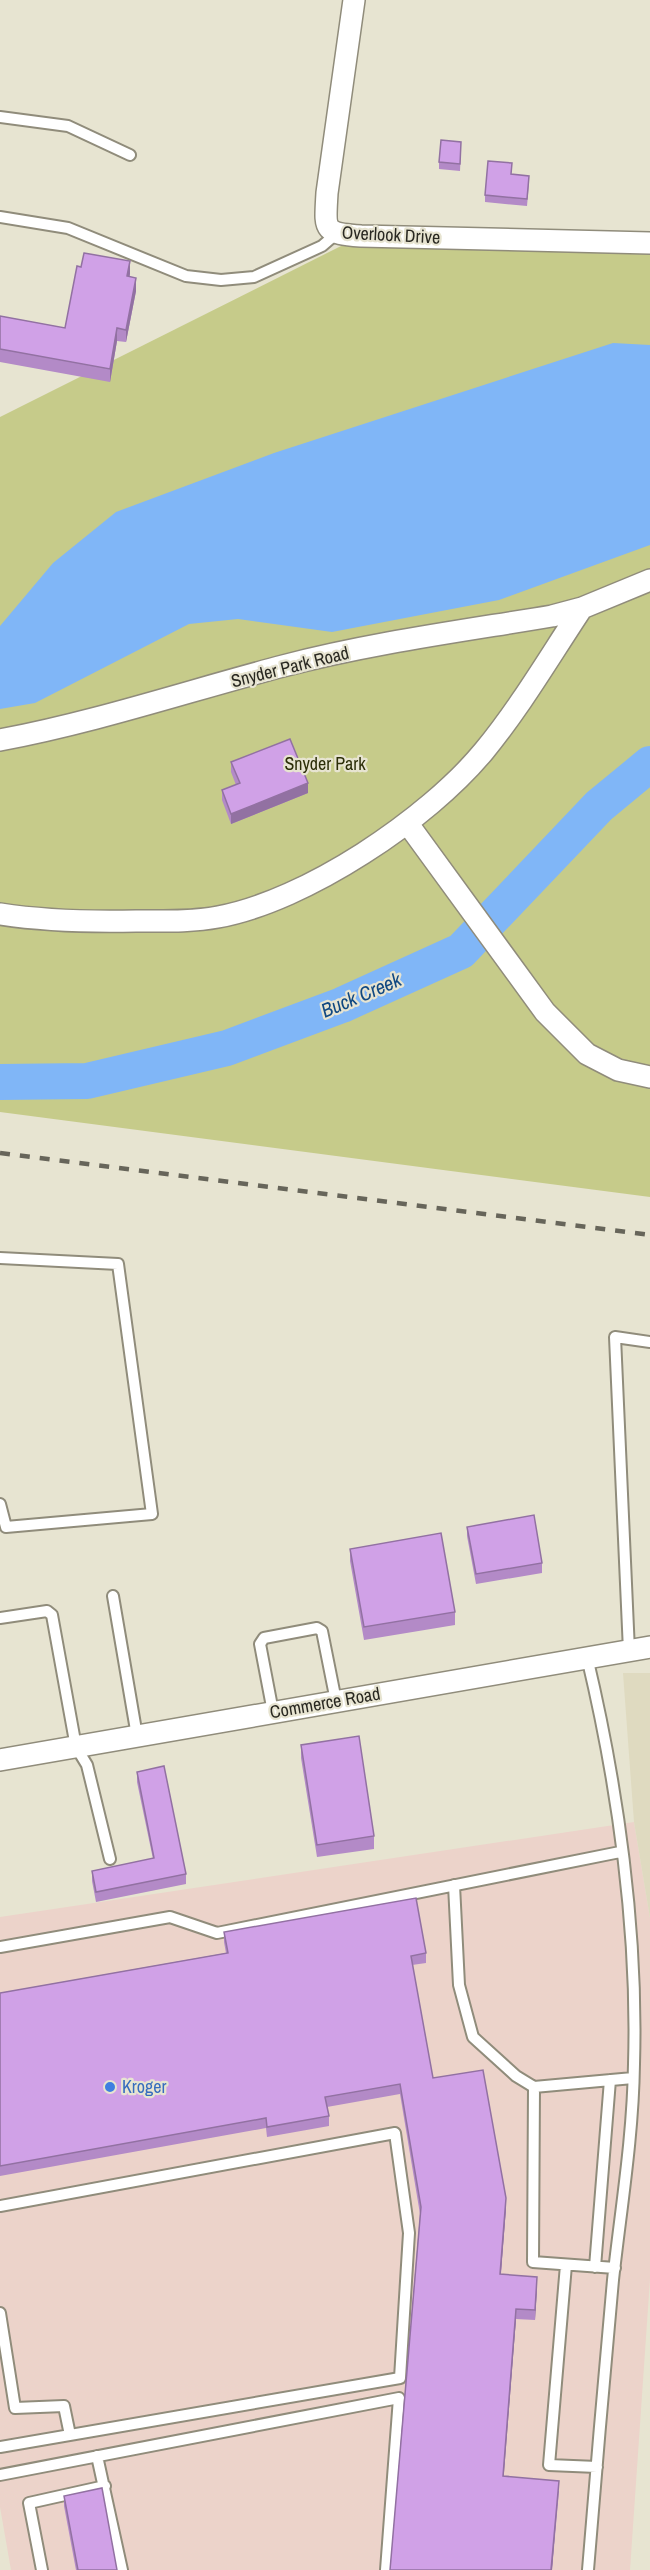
<svg xmlns="http://www.w3.org/2000/svg" width="650" height="2570" font-family="'Archivo Narrow',sans-serif">
  <style>
    .commercial { fill: #ecd3ca }
    .built { fill: #dfdac0 }
    .green { fill: #c6cb8a }
    .water { fill: #80b6f7 }
    .lines { fill: none; stroke-linecap: round; stroke-linejoin: round }
    .river { stroke: #80b6f7; stroke-width: 36 }
    .service-casing { stroke: #908c7b; stroke-width: 14 }
    .minor-casing { stroke: #908c7b; stroke-width: 24 }
    .service { stroke: #fff; stroke-width: 10 }
    .minor { stroke: #fff; stroke-width: 21 }
    .rail { stroke: #67655a; stroke-width: 4.5; stroke-dasharray: 10 10; stroke-linecap: butt }
    .wall { fill: #b38ac7 }
    .shaded-wall { fill: #9271a2 }
    .building { fill: #d0a1e7; stroke: #9271a2; stroke-width: 1.5 }
    .shop-dot { fill: #3f7fe0; stroke: #e7e4d1; stroke-width: 2 }
    .labels { text-anchor: middle; stroke-width: 4.5; stroke-linejoin: round; paint-order: stroke }
    .street-label { font-size: 18px; fill: #292821; stroke: #e7e4d1 }
    .park-label { font-size: 18px; fill: #2c2e08; stroke: #e7e4d1 }
    .shop-label { font-size: 18px; fill: #366cbe; stroke: #e7e4d1; text-anchor: start }
    .water-label { font-size: 20px; font-style: italic; fill: #104881; stroke: #e7e4d1 }
  </style>
  <rect width="100%" height="100%" fill="#e7e4d1"/>
  <path class="commercial" d="M634,1822L650,1918V2279L630,2570H11L0,2507V1917Z"/>
  <path class="built" d="M623,1673H650V1918L634,1822Z"/>
  <path class="green" d="M361,236L650,244V1197L0,1112V417Z"/>
  <path class="water" d="M613,343L650,345V545L499,600L332,632L238,619L189,624L35,703L0,709V626L53,563L116,512L274,453Z"/>
  <g class="lines">
    <path class="river" d="M0,1082L87,1081L227,1048L342,1005L461,951L599,806L650,764"/>
    <g class="service-casing">
      <path id="service" d="M0,117L68,126L130,155
        M0,217L68,228L186,276L221,280L254,277L322,246L336,234
        M0,1258L118,1264L152,1514L6,1527L0,1504
        M113,1596L137,1736
        M0,1618L47,1611L52,1615L76,1747L87,1765L110,1859
        M629,1651L615,1337L650,1342
        M587,1657C618,1787 638,1931 634,2064C633,2137 621,2208 613,2280C604,2377 596,2473 588,2570
        M273,1712L260,1644L264,1638L317,1628L322,1631L336,1701
        M454,1885L459,1985L473,2037L516,2076L534,2087L533,2262L615,2268
        M0,1947L170,1917L217,1933L620,1852
        M534,2087L633,2078
        M0,2206L395,2133L409,2233L400,2378L0,2447
        M566,2265L549,2465L597,2467
        M595,2267L610,2080
        M0,2313L15,2408L64,2406L70,2435
        M97,2456L122,2570
        M0,2475L399,2398L386,2570
        M42,2570L29,2503L105,2486"/>
    </g>
    <g class="minor-casing">
      <path id="minor" d="M354,0L327,193C325,230 322,233 361,236L650,243
        M0,740C96,722 188,691 283,666C371,643 462,631 552,616L582,608L650,580
        M408,824L545,1012L587,1054L618,1070L650,1077
        M0,914C45,921 91,922 136,921C163,921 192,922 218,917C306,901 428,819 484,751C521,706 550,656 582,608
        M0,1760L650,1647"/>
    </g>
    <use href="#service" class="service"/>
    <use href="#minor" class="minor"/>
    <path class="rail" d="M0,1153L650,1235"/>
  </g>
  <path class="wall" d="M461,148L460,171L439,169V162Z
    M512,174L529,183L527,206L485,202V195Z
    M130,274L129,277L136,291L126,342L117,341L110,382L0,362V316L65,328Z
    M231,762L308,793L231,824L222,800V790L236,785L231,772Z
    M467,1527L542,1563V1573L476,1584L467,1536Z
    M350,1549L455,1612V1625L364,1640L350,1561Z
    M301,1745L374,1836V1849L317,1857L301,1758Z
    M137,1772L186,1874V1884L96,1902L92,1881V1871L153,1859L137,1782Z
    M224,1932L426,1953V1963L412,1965L433,2078L506,2208L501,2274L537,2287L535,2320L516,2319L503,2477L559,2491L552,2570H390L420,2214L400,2094L327,2107L329,2116V2126L267,2137L266,2128L0,2176V1993L226,1953L224,1942Z
    M64,2496L117,2570H76L64,2506Z"/>
  <path class="shaded-wall" d="M130,261V274L127,289V276Z
    M136,278V291L126,342V330Z
    M117,328V341L110,382V369Z
    M308,783V793L231,824V814Z
    M506,2198V2208L500,2284V2274Z
    M537,2277V2287L535,2320V2310Z
    M516,2309V2319L503,2486V2476Z
    M559,2481L552,2570H551Z"/>
  <path class="building" d="M441,140L461,142L460,164L439,162Z
    M488,161L512,163L511,174L529,176L527,199L485,195Z
    M84,253L130,261L127,276L136,278L126,330L117,328L110,369L0,349V316L65,328L77,266L81,267Z
    M290,739L308,783L231,814L222,790L240,783L231,762Z
    M534,1515L542,1563L476,1574L467,1527Z
    M441,1533L455,1612L364,1627L350,1549Z
    M359,1736L374,1836L317,1845L301,1745Z
    M164,1766L186,1874L96,1892L92,1871L154,1858L137,1772Z
    M416,1898L426,1953L411,1956L433,2078L483,2070L506,2198L500,2274L537,2277L535,2310L516,2309L503,2476L559,2481L551,2570H390L421,2207L400,2084L325,2097L329,2116L267,2127L266,2118L0,2166V1993L228,1953L224,1932Z
    M102,2488L117,2570H78L64,2496Z"/>
  <circle class="shop-dot" cx="110" cy="2087" r="6"/>
  <g class="labels">
    <g class="street-label">
      <text transform="translate(391 235) rotate(3)" y="6">Overlook Drive</text>
      <text transform="translate(290 667) rotate(-14)" y="6">Snyder Park Road</text>
      <text transform="translate(325 1703) rotate(-10)" y="6">Commerce Road</text>
    </g>
    <g class="park-label">
      <text x="325" y="770">Snyder Park</text>
    </g>
    <g class="shop-label">
      <text x="122" y="2093">Kroger</text>
    </g>
    <g class="water-label">
      <text transform="translate(361 995) rotate(-23)" y="7">Buck Creek</text>
    </g>
  </g>
</svg>
